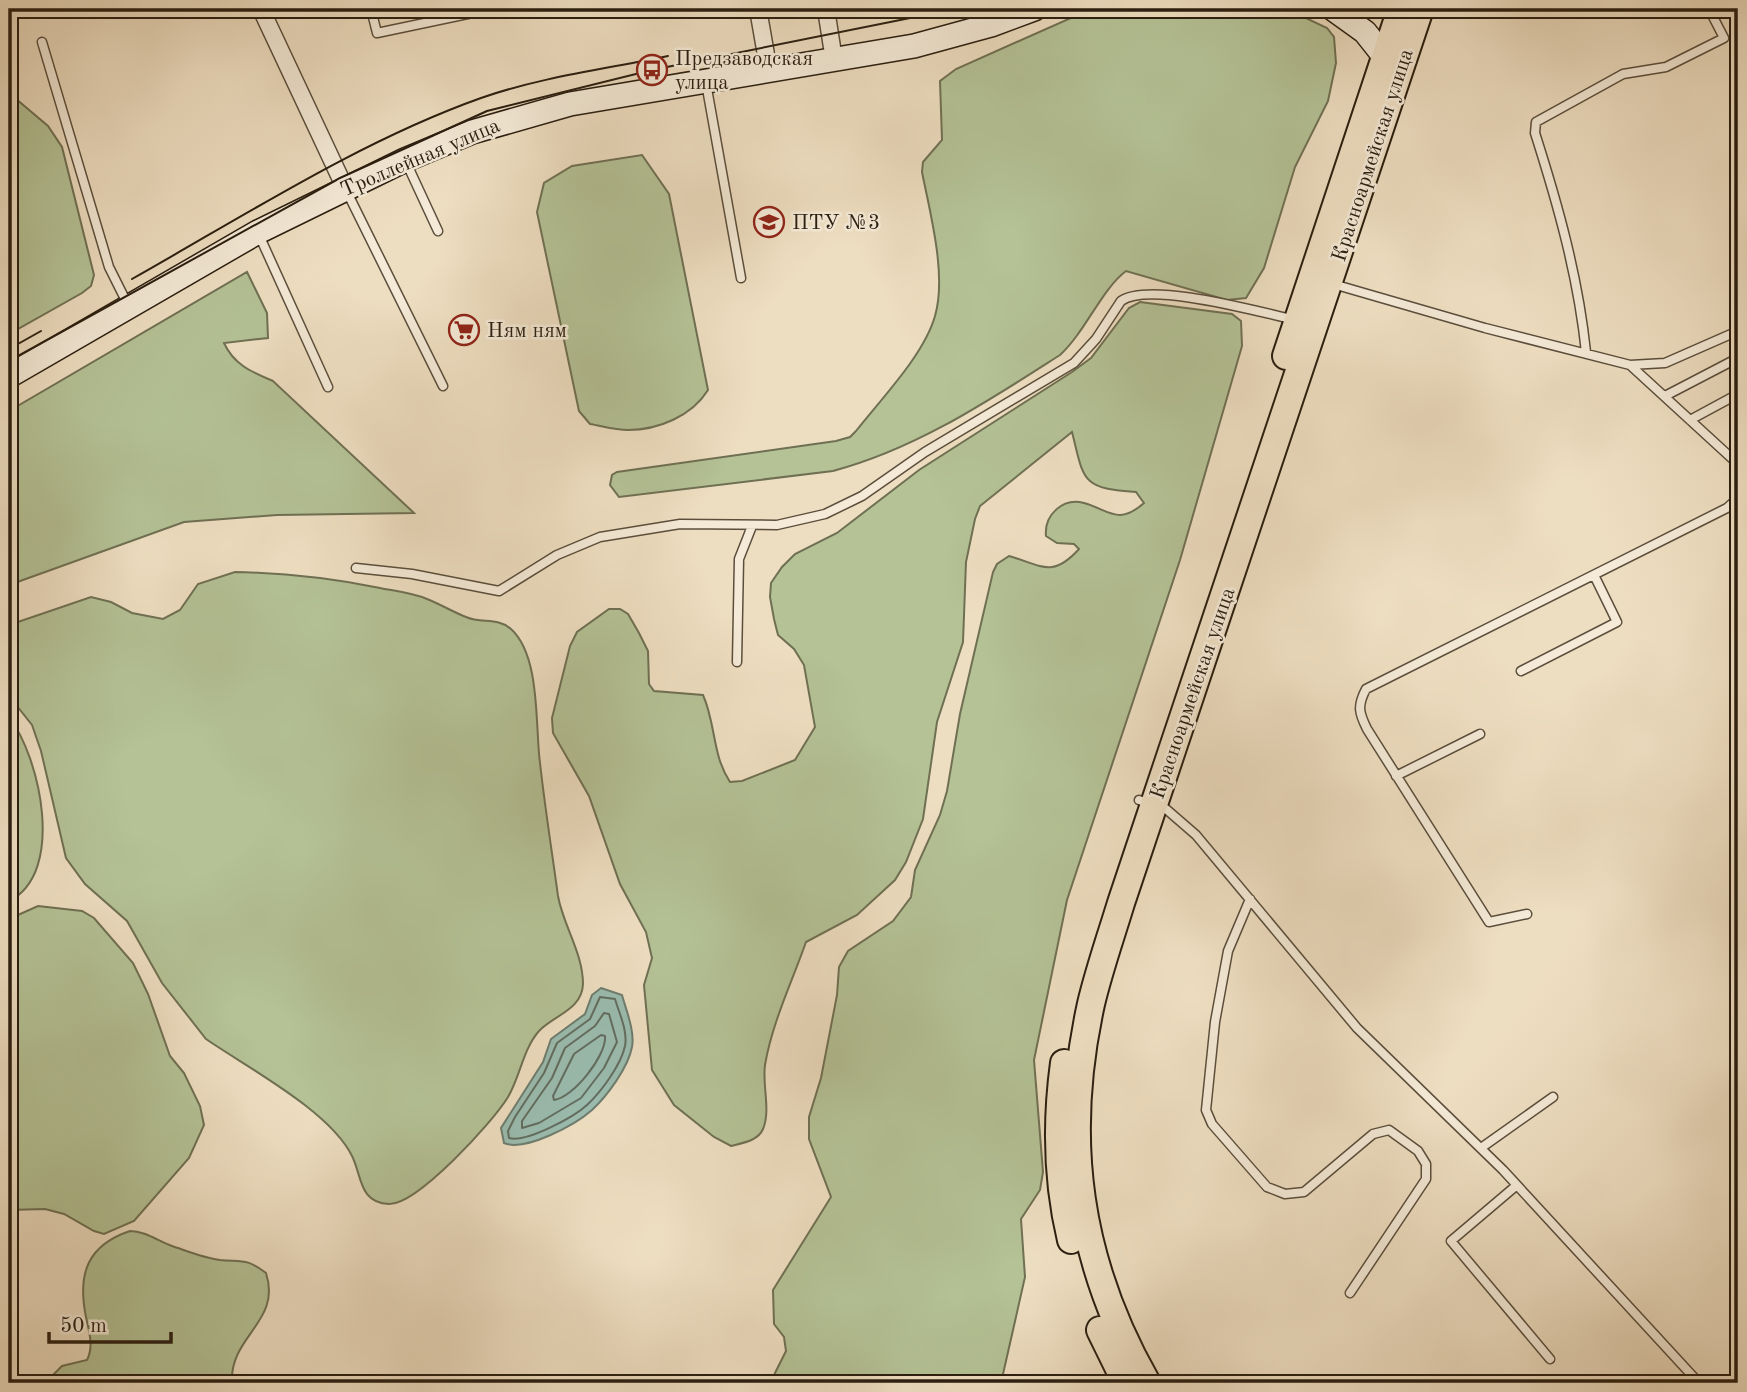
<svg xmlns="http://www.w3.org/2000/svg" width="1747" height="1392" font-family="'Old Standard TT',serif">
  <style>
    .green { fill: #b4c296; stroke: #6f7053; stroke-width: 2 }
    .water { fill: #9abcaf; stroke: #6d7d6f; stroke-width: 2 }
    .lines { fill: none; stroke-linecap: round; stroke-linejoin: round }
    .shore { stroke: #626d60; stroke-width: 2 }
    .lane-casing { stroke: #5b4e3c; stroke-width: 11 }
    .street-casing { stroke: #5b4e3c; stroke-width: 19 }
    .secondary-casing { stroke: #2a1e10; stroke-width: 26 }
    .primary-casing { stroke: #2a1e10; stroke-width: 30 }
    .lane { stroke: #f4ead7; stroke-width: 8 }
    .street { stroke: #f4ead7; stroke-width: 16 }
    .secondary { stroke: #f4ead7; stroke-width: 23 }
    .primary { stroke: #eedec1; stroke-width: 26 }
    .tram { stroke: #2a1e10; stroke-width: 2 }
    .labels { text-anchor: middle; stroke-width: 5; stroke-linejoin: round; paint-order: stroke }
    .poi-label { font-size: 21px; fill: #2a1e10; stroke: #f4ead7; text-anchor: start }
    .street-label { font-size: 21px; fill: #2a1e10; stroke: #f4ead7 }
  </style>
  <rect width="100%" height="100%" fill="#eedec1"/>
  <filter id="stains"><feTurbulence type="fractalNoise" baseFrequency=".00286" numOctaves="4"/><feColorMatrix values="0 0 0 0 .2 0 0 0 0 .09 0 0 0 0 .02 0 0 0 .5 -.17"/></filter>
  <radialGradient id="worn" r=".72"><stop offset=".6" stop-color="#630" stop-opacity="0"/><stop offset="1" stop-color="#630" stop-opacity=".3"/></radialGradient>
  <path class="green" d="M1091,9H1287L1327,28L1334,37L1336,63L1328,101L1295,167L1264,268L1246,298L1227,300L1126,271C1101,290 1086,331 1060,355C988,401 916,449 833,471L619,497L610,485L612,475L617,472L836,441L850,437L856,431C881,399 924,355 935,316C947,275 930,213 922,172L923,162L942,140L940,81L956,69Z
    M9,93L48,126L62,147L94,275L91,286L82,293L9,334Z
    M642,155L669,194L708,390C692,416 658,430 628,430C615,430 602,426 590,424L579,411L537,212L544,183L572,166Z
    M247,272L267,313L268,338L224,343C234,365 252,372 273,381L414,513L277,515L184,522L9,585V411Z
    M1140,302L1232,314L1241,321L1242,346L1180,560L1067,900L1034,1060L1043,1172L1040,1190L1021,1219L1025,1277L1001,1383H770L786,1351L784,1337L774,1324L773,1290L831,1197L809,1139V1117L821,1078L837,995L839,967L848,951L893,921L911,897L915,870L940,815L947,791L960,714L993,572L997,564L1009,556C1041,565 1052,579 1079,549L1074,544L1057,543L1046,536C1044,515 1063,497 1084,503C1109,510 1118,526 1144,503L1136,492C1080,489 1084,479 1072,432L980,506L975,519L966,562L963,642L937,722L923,819L906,862L895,880L857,915L806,942C792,982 772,1023 765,1065C762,1085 771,1110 763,1129C758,1141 742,1143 731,1146L714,1137L674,1105L652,1070L644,985L652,958L646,932L620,884L589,796L553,733L552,718L570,646L577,632L609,609H620L628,614L639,633L648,651L649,684L654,691L703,695C716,724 712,755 730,782L742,781L795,760L815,727L804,665L794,649L778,635L774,619L770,597L771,583L782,567L795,554L837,533L919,470L1072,372L1091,358L1129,308Z
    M235,572C285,573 331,578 380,588C395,591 413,593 427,599C440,604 453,612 466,617C482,624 497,617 511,629C541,656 535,727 540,763C545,808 552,852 558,896C563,925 583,953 583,984C582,1010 554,1015 539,1031C523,1049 520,1077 508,1097C493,1122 417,1205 389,1204C359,1203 362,1176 352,1156C330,1111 248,1068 206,1039L162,983L127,921L85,884L66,858L41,751L32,725L17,706L9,686V625L91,597L111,602L132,613L163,619L180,610L198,584Z
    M9,717C40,757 66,873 9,901Z
    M38,906L82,911L94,918L133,963L148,994L170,1056L184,1073L200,1106L204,1125L189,1158L134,1221L104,1234L94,1231L64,1214L45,1209L9,1210V919Z
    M130,1231C145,1231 158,1241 172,1246C187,1251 204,1258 220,1260C243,1262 246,1258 266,1273C282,1322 229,1336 232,1383H45L62,1366L87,1360C94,1347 89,1331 86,1317C77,1273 88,1245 130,1231Z"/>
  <path class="water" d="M601,988L622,995C626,1010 635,1031 632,1047C628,1068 607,1096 592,1110C575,1125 525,1152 504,1143L501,1128L543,1062L551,1039L585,1014L592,995Z"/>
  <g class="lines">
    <path class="shore" d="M600,997L615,999C619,1013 628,1031 625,1046C621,1065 601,1092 587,1105C574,1117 526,1143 509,1138L508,1131L515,1117L544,1073L557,1043L590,1019Z
      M604,1013L609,1014L617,1042L604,1068L581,1098L539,1123L522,1128V1121L552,1078L565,1048L595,1026Z
      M601,1035L605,1036C607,1055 573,1098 554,1100L553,1096L574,1054Z"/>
    <g class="lane-casing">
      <path id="lane" d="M371,9L377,33L477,12L476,9
        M42,42L109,267L128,305
        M706,83L741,278
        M406,162L438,231
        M346,190L443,386
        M259,235L328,387
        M1333,284L1485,328L1630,365L1665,363L1738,331
        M1586,352C1578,276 1558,205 1535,133L1536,122L1623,74L1666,67L1724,38L1709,9
        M1630,365L1738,464
        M1665,396L1738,358
        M1690,420L1738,394
        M356,568L412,574L499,591L557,555L600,537L680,524L777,525L825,514L862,496L925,452L1074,363L1096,339L1121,301C1149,281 1259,312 1296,320
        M737,662L739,559L752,526
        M1521,671L1617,622L1594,575
        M1396,776L1480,734
        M1139,800L1166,809L1196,835L1357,1028L1503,1170L1699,1383
        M1250,899L1228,951L1215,1022L1206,1110L1212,1124L1267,1187L1285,1194L1304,1192L1373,1134L1389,1130L1418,1151L1426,1164V1179L1350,1293
        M1527,914L1489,922L1367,729C1359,713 1357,706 1366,689L1727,508L1738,498
        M1481,1148L1553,1097
        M1517,1185L1451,1241L1550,1359"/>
    </g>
    <g class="street-casing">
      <path id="street" d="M261,9L345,188
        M758,9L769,72
        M826,9L834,60"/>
    </g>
    <g class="secondary-casing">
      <path id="secondary" d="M1333,9L1365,32L1384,56
        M9,376L258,232L405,160L472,132L570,104L914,46L991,25L1034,9"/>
    </g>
    <g class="primary-casing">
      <path id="primary" d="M1286,356L1401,9
        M1064,1063C1056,1122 1057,1182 1071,1240
        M1100,1330L1126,1383
        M1147,1383C1078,1262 1061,1140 1091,1004C1099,970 1111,936 1121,903L1420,9"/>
    </g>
    <use href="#lane" class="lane"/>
    <use href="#street" class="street"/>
    <use href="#secondary" class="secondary"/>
    <use href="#primary" class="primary"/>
    <path class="tram" d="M132,279C244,216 360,141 481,98C541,77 606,69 668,56
      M9,349L41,331
      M9,361L340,178L487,111L652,70L955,9"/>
  </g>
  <defs>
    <g id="bus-ring" transform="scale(1.575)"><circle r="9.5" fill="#f4ead7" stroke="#8f2418" stroke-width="1.5"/><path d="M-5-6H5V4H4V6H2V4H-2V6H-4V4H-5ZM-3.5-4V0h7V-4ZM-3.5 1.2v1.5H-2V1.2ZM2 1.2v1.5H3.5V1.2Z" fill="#8f2418"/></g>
    <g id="university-ring" transform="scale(1.575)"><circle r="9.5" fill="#f4ead7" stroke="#8f2418" stroke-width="1.5"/><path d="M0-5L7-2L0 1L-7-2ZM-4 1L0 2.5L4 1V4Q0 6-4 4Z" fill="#8f2418"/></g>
    <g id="supermarket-ring" transform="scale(1.575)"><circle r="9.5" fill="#f4ead7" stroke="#8f2418" stroke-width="1.5"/><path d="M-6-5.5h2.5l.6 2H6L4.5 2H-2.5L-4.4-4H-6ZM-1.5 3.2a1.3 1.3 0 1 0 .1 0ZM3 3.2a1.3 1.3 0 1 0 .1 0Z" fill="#8f2418"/></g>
  </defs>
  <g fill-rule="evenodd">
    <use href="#bus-ring" x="652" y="70"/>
    <use href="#university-ring" x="769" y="222"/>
    <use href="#supermarket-ring" x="464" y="330"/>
  </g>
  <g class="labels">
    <g class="poi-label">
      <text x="675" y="65">Предзаводская<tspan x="675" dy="24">улица</tspan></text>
      <text x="792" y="229">ПТУ №3</text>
      <text x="487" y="337">Ням ням</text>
    </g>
    <g class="street-label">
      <text transform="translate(1372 155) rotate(-72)" y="7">Красноармейская улица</text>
      <text transform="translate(420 157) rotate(-23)" y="7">Троллейная улица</text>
      <text transform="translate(1192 693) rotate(-71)" y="7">Красноармейская улица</text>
    </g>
  </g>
  <rect width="1747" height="1392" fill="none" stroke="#eedec1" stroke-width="35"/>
  <rect x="10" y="10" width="1726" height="1371" fill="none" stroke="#2a1e10" stroke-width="3.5"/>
  <rect x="18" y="18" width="1712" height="1357" fill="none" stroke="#2a1e10" stroke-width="2"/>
  <path d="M49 1332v10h122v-10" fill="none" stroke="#2a1e10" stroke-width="3.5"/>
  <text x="60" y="1332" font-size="21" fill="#2a1e10" stroke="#f4ead7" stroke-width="5" paint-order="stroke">50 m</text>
  <rect width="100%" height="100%" filter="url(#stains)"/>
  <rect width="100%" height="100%" fill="url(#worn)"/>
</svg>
